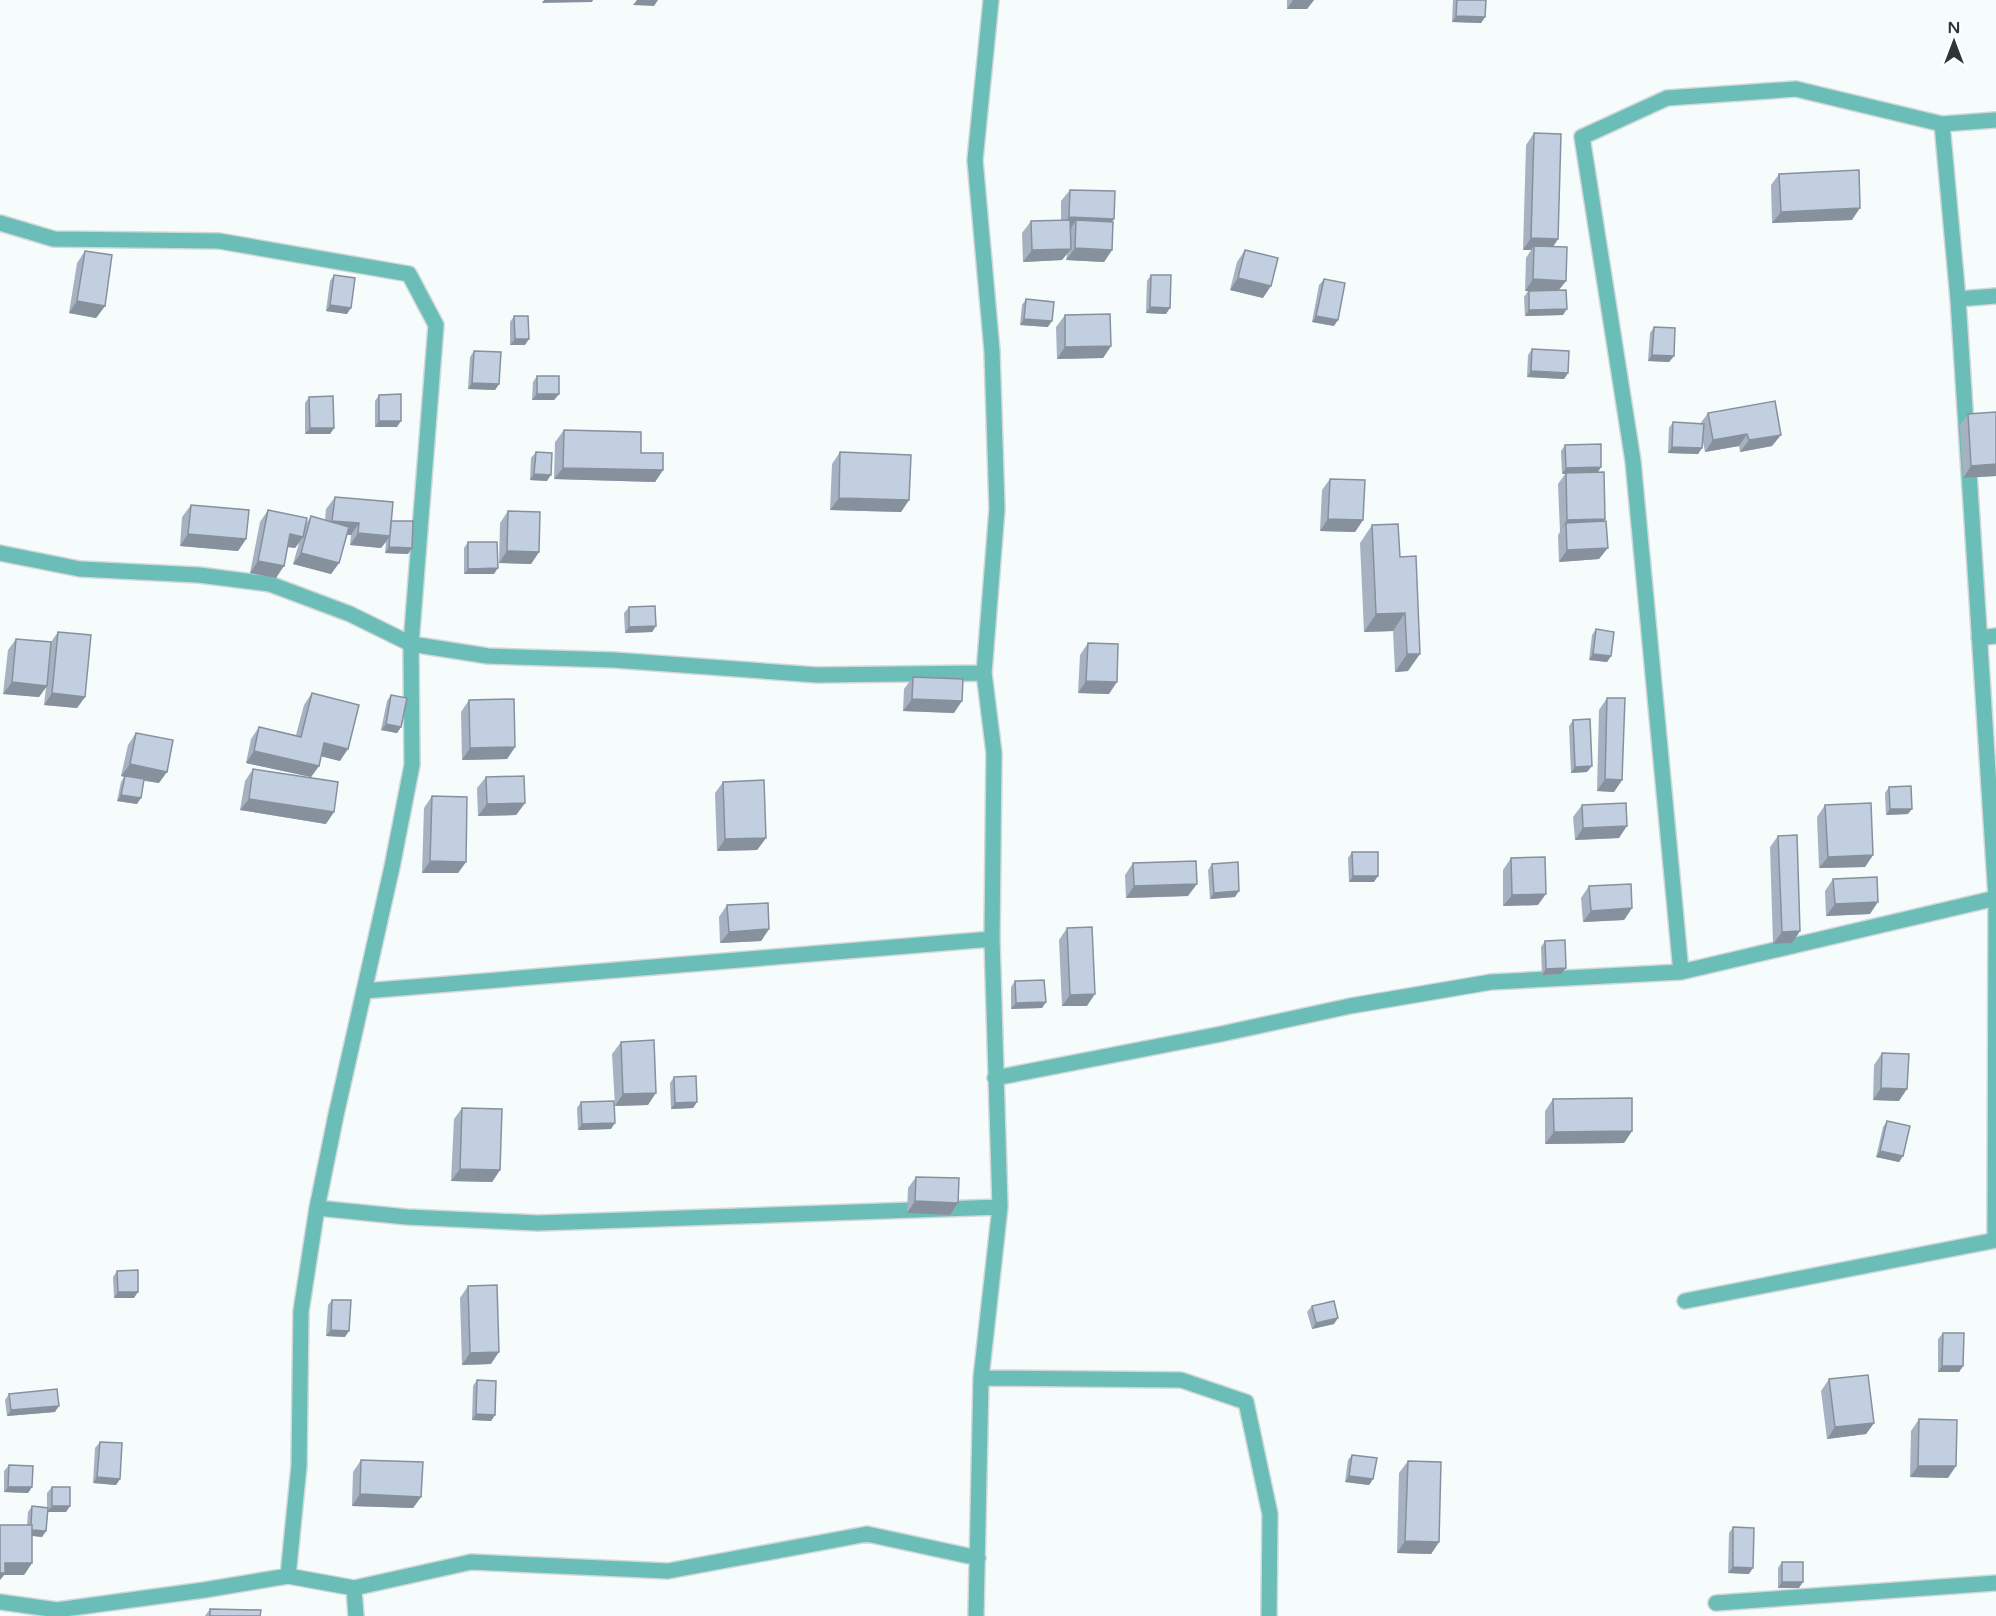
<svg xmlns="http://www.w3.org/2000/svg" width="1996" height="1616" font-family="'Varela Round',sans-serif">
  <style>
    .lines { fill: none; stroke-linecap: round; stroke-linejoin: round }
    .street-casing { stroke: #d2d8d9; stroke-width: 18 }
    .street { stroke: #6abeb7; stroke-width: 15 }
    .wall { fill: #a6b2c1 }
    .shaded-wall { fill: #87919d }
    .building { fill: #c1cfe0; stroke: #87919d; stroke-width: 1.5 }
  </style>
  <rect width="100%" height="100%" fill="#f6fbfc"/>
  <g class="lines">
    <g class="street-casing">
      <path id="street" d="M0,223L54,239L219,241L409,274L436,325L411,644L412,765L392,867L336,1115L317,1208L301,1311L299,1466L288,1576
        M1958,299L1996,296
        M0,553L80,569L199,575L270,584L350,614L411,644L488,656L614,660L817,675L984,673
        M1979,638L1996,636
        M1681,972L1633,461L1582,137L1667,98L1796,89L1942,124
        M364,991L992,939
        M995,1078L1221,1034L1350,1006L1491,982L1681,972L1996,898
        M317,1208L407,1217L538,1223L1000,1207
        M1995,1240L1996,898L1958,299L1942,124L1996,120
        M1685,1301L1996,1240
        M981,1378L1181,1380L1246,1402L1270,1514L1269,1616
        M354,1588L356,1616
        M0,1602L57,1610L204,1590L288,1576L354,1588L471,1562L668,1571L867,1534L978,1558
        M1716,1603L1996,1583
        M976,1616L981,1378L1000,1207L992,939L994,753L984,673L997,509L992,351L975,160L991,0"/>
    </g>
    <use href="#street" class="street"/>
  </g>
  <path class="wall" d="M1287,0H1314L1307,9H1287Z
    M1453,0H1486L1485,17L1481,23L1452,22Z
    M1534,133L1558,239L1553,247L1566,281L1559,290L1563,315L1525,316L1524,297L1528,291H1525L1526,258L1531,250H1523L1526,145Z
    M1779,174L1852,220L1772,223L1771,185Z
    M1070,190L1112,222V250L1104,262L1066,260L1067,254L1062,260L1023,262L1022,233L1031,221L1061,220V201Z
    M1245,250L1263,298L1230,290L1237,262Z
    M85,251L105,306L96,318L69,313L77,263Z
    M334,275L347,314L326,311L330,281Z
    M1151,275L1166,314L1146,313L1147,281Z
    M1324,279L1334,326L1312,322L1319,285Z
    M1026,299L1048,327L1020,325L1022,305Z
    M1065,315L1111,346L1103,358L1057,359L1056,327Z
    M514,316L525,345H510V322Z
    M1654,327L1674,356L1669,362L1648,361L1650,333Z
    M1532,349L1568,373L1564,379L1527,377L1528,355Z
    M474,351L499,384L495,390L468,389L470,357Z
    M537,376L559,394L554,400H532L533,382Z
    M379,395L397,427H375V401Z
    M309,397L334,428L330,434H305V403Z
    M1708,413L1772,446L1740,452L1739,446L1705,452L1703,442L1702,448L1698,454L1668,453L1669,428L1673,422L1700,424Z
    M1968,414L1996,476L1963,478L1960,425Z
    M564,430L641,453L663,470L655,482L554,479L555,442Z
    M1565,445L1601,467L1598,472L1605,519L1604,521L1599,559L1559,562L1558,535L1560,532L1558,484L1565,474H1562L1561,451Z
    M536,452L547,481L530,480L531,458Z
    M840,452L909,500L901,512L830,510L832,464Z
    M1330,479L1363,520L1355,532L1320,531L1322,490Z
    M335,497L391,521L408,554L385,553L386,542L381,548L350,545L351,535H347L339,563L331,574L293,564L299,543L295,548L287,547L276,578L250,573L260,522L268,510L306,524L311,516L325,520L326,509Z
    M191,505L246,539L238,551L180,546L182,517Z
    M508,511L539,552L531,564L499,563L500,523Z
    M1372,525L1400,557L1416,556L1408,671L1395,672L1393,631L1364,632L1360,543Z
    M468,542L494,574H464V548Z
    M629,607L656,626L652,632L625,633L624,613Z
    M1596,629L1611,656L1607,662L1589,660L1592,635Z
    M58,632L85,697L77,708L44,705L46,687L39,697L3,694L8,650L16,639L51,642Z
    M1088,643L1109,694L1078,693L1080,655Z
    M913,677L954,713L903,711L904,689Z
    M312,693L340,761L321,756L319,766L311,777L246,763L251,739L259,727L296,735L304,705Z
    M391,695L401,727L397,733L381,730L387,701Z
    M1607,698L1622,780L1614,792L1597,791L1599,710Z
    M469,700L515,747L507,759L462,760L461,712Z
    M1573,720L1587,772L1571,773L1569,726Z
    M136,733L159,783L144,781L137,804L117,801L121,782L124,777L121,776L128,745Z
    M253,769L326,824L240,810L245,781Z
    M486,777L525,803L516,815L478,816L477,788Z
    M723,782L766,838L757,850L717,851L715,793Z
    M1889,787L1908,814L1886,815L1885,793Z
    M432,796L466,862L458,873H422L424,808Z
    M1582,805L1619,838L1575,840L1573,817Z
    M1825,805L1873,855L1865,867L1819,868L1817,817Z
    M1778,836L1800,931L1792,943L1773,944L1770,847Z
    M1352,852L1374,882H1349L1348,858Z
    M1511,858L1538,905L1503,906V870Z
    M1133,863L1188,896L1126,898L1125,875Z
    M1212,864L1235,897L1210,899L1208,870Z
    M1833,879L1870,914L1826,916L1825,891Z
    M1589,886L1632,908L1624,920L1583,922L1581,898Z
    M727,905L769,929L761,941L720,943L719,917Z
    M1067,928L1087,1006H1062L1059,940Z
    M1545,941L1566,968L1561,974L1542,975L1541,947Z
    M1015,981L1046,1002L1042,1008L1011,1009V987Z
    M621,1042L648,1105L615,1106L612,1054Z
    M1882,1053L1899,1101L1873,1100L1874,1065Z
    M674,1077L697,1102L693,1108L671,1109L670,1083Z
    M1553,1099L1632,1131L1624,1143L1545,1144V1111Z
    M581,1102L611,1129L578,1130L577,1108Z
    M462,1108L500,1170L492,1182L451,1181L454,1119Z
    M1887,1121L1903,1156L1899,1162L1876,1157L1883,1127Z
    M916,1177L958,1203L950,1215L907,1213L908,1188Z
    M117,1271L134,1298H114L113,1277Z
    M468,1286L491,1364L462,1365L460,1298Z
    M332,1300L345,1337L326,1336L328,1305Z
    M1312,1306L1334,1324L1312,1329L1307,1312Z
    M1943,1333L1963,1366L1959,1372H1938V1339Z
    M1829,1379L1874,1423L1866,1434L1827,1439L1821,1391Z
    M477,1380L495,1415L491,1421L472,1420L473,1386Z
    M9,1394L55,1412L7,1416L5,1400Z
    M1919,1419L1948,1478L1910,1477L1911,1431Z
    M100,1442L120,1479L116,1485L93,1483L95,1448Z
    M1352,1455L1373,1479L1369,1485L1345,1482L1348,1460Z
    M361,1460L421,1497L413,1508L352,1506L353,1472Z
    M1408,1461L1439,1542L1431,1554L1397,1553L1399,1473Z
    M9,1465L32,1487L28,1493L4,1492V1471Z
    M52,1487L70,1506L66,1512H48L46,1531L42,1537L32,1536V1563L24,1575H4L0,1580V1525H27L28,1512L32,1506L47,1507V1493Z
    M1733,1527L1749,1574L1728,1573L1729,1533Z
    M1782,1562L1799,1588H1778V1568Z
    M210,1609L260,1616H205Z"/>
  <path class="shaded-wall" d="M544,0H593L592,2L542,3Z
    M637,0H658L654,6L633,5Z
    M1293,0H1314L1307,9H1287Z
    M1456,16L1485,17L1481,23L1452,22Z
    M1860,208L1852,220L1772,223L1781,212Z
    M1069,217L1114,219L1106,231L1076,220L1070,230L1060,229Z
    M1531,238L1558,239L1550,251L1534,246L1531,250H1523Z
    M1075,248L1112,250L1104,262L1066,260Z
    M1071,249L1062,260L1023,262L1032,250Z
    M1238,278L1271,286L1263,298L1230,290Z
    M1533,279L1566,281L1557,292L1525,291Z
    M77,301L105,306L96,318L69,313Z
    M330,305L351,308L347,314L326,311Z
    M1150,307L1170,308L1166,314L1146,313Z
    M1567,309L1563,315L1525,316L1529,310Z
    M1316,316L1338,320L1334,326L1312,322Z
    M1024,319L1052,321L1048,327L1020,325Z
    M515,339H529L525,345H510Z
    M1111,346L1103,358L1057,359L1065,347Z
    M1652,355L1674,356L1669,362L1648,361Z
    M1531,371L1568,373L1564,379L1527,377Z
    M472,383L499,384L495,390L468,389Z
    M537,394H559L554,400H532Z
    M379,421H401L397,427H375Z
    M310,428H334L330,434H305Z
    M1747,434L1739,446L1705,452L1713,440Z
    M1781,435L1772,446L1740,452L1749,440Z
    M1672,447L1702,448L1698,454L1668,453Z
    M1996,464V476L1963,478L1971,466Z
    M1601,467L1597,473L1562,474L1566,468Z
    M563,468L663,470L655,482L554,479Z
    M534,474L551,475L547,481L530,480Z
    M839,498L909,500L901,512L830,510Z
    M1328,519L1363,520L1355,532L1320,531Z
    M1605,519L1597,531L1566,523L1559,532L1567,520Z
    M332,521L359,523L351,535L324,532Z
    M358,533L390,536L381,548L350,545Z
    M188,534L246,539L238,551L180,546Z
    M290,534L303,537L295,548L282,546Z
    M389,547L412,548L408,554L385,553Z
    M1608,548L1599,559L1559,562L1567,550Z
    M507,551L539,552L531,564L499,563Z
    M301,553L339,563L331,574L293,564Z
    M258,561L284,566L276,578L250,573Z
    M498,568L494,574H464L468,569Z
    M1405,613L1393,631L1364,632L1376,614Z
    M656,626L652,632L625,633L629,627Z
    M1407,654H1420L1408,671L1395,672Z
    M1593,654L1611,656L1607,662L1589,660Z
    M1086,681L1117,682L1109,694L1078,693Z
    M12,682L47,686L39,697L3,694Z
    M52,693L85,697L77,708L44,705Z
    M912,699L962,701L954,713L903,711Z
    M386,724L401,727L397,733L381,730Z
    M324,743L348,749L340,761L316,755Z
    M515,747L507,759L462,760L470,748Z
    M254,751L319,766L311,777L246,763Z
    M130,764L167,772L159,783L121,776Z
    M1592,766L1587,772L1571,773L1575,767Z
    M1605,779L1622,780L1614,792L1597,791Z
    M121,795L141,798L137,804L117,801Z
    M249,799L334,812L326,824L240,810Z
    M525,803L516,815L478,816L487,804Z
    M1890,809H1912L1908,814L1886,815Z
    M1627,826L1619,838L1575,840L1583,828Z
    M766,838L757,850L717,851L725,839Z
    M1873,855L1865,867L1819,868L1828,857Z
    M430,861L466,862L458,873H422Z
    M1353,876H1378L1374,882H1349Z
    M1197,884L1188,896L1126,898L1134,886Z
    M1239,891L1235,897L1210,899L1214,893Z
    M1546,894L1538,905L1503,906L1512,895Z
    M1878,902L1870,914L1826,916L1835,904Z
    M1632,908L1624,920L1583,922L1591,911Z
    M769,929L761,941L720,943L729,932Z
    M1800,931L1792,943L1773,944L1782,932Z
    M1566,968L1561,974L1542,975L1546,969Z
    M1095,994L1087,1006H1062L1070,995Z
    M1046,1002L1042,1008L1011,1009L1016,1003Z
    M1881,1088L1907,1089L1899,1101L1873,1100Z
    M656,1093L648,1105L615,1106L623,1094Z
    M697,1102L693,1108L671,1109L675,1103Z
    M615,1123L611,1129L578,1130L582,1124Z
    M1632,1131L1624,1143L1545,1144L1554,1132Z
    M1880,1151L1903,1156L1899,1162L1876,1157Z
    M460,1169L500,1170L492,1182L451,1181Z
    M915,1201L958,1203L950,1215L907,1213Z
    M118,1292H138L134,1298H114Z
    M1338,1318L1334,1324L1312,1329L1316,1323Z
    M331,1330L349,1331L345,1337L326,1336Z
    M499,1352L491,1364L462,1365L470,1353Z
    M1942,1366H1963L1959,1372H1938Z
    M59,1406L55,1412L7,1416L11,1410Z
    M476,1414L495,1415L491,1421L472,1420Z
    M1874,1423L1866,1434L1827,1439L1835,1427Z
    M1918,1466H1956L1948,1478L1910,1477Z
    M1349,1476L1373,1479L1369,1485L1345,1482Z
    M97,1477L120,1479L116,1485L93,1483Z
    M8,1487H32L28,1493L4,1492Z
    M360,1494L421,1497L413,1508L352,1506Z
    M52,1506H70L66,1512H47Z
    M30,1530L46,1531L42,1537L26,1535Z
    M1405,1541L1439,1542L1431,1554L1397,1553Z
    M5,1563H32L24,1575H4L0,1580V1570Z
    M1733,1567L1753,1568L1749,1574L1728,1573Z
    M1782,1582H1803L1799,1588H1778Z"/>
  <path class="building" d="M1457,0H1486L1485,17L1456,16Z
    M1534,133L1561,134L1558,239L1531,238Z
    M1859,170L1860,208L1781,212L1779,174Z
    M1070,190L1115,191L1114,219L1069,217Z
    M1070,220L1071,249L1032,250L1031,221Z
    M1076,220L1113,222L1112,250L1075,248Z
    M1534,246L1567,247L1566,281L1533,279Z
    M1245,250L1278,258L1271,286L1238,278Z
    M85,251L112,255L105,306L77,301Z
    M334,275L355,278L351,308L330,305Z
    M1151,275H1171L1170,308L1150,307Z
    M1324,279L1345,283L1338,320L1316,316Z
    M1566,290L1567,309L1529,310V291Z
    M1026,299L1054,302L1052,321L1024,319Z
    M1110,314L1111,346L1065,347V315Z
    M514,316H528L529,339H515Z
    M1654,327L1675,328L1674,356L1652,355Z
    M1532,349L1569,351L1568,373L1531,371Z
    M474,351L501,352L499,384L472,383Z
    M537,376H559V394H537Z
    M401,394V421H379V395Z
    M333,396L334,428H310L309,397Z
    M1775,401L1781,435L1749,440L1747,434L1713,440L1708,413Z
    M1996,412V464L1971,466L1968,414Z
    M1673,422L1704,424L1702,448L1672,447Z
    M564,430L641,432V453H663V470L563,468Z
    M1601,444V467L1566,468L1565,445Z
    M536,452L552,453L551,475L534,474Z
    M840,452L911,455L909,500L839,498Z
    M1604,472L1605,519L1567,520L1566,473Z
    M1330,479L1365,480L1363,520L1328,519Z
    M335,497L393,502L390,536L358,533L359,523L332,521Z
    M191,505L249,510L246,539L188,534Z
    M268,510L307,518L303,537L290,534L284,566L258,561Z
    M508,511L540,512L539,552L507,551Z
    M311,516L349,527L339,563L301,553Z
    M391,521H413L412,548L389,547Z
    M1606,521L1608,548L1567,550L1566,523Z
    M1398,524L1400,557L1416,556L1420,654H1407L1405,613L1376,614L1372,525Z
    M468,542H497L498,568L468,569Z
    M655,606L656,626L629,627V607Z
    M1596,629L1614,632L1611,656L1593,654Z
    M58,632L91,635L85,697L52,693Z
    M16,639L51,642L47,686L12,682Z
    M1088,643L1118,644L1117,682L1086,681Z
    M913,677L963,679L962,701L912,699Z
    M312,693L359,705L348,749L324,743L319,766L254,751L259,727L301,737Z
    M391,695L407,698L401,727L386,724Z
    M1607,698H1625L1622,780L1605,779Z
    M514,699L515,747L470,748L469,700Z
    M1590,719L1592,766L1575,767L1573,720Z
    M136,733L173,740L167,772L130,764Z
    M253,769L338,782L334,812L249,799Z
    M125,776L144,779L141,798L121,795Z
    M524,776L525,803L487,804L486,777Z
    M764,780L766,838L725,839L723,782Z
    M1911,786L1912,809H1890L1889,787Z
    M432,796L467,797L466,862L430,861Z
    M1626,803L1627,826L1583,828L1582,805Z
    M1871,803L1873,855L1828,857L1825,805Z
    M1797,835L1800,931L1782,932L1778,836Z
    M1352,852H1378V876H1353Z
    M1545,857L1546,894L1512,895L1511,858Z
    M1196,861L1197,884L1134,886L1133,863Z
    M1238,862L1239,891L1214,893L1212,864Z
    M1877,877L1878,902L1835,904L1833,879Z
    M1631,884L1632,908L1591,911L1589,886Z
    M768,903L769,929L729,932L727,905Z
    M1092,927L1095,994L1070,995L1067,928Z
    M1565,940L1566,968L1546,969L1545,941Z
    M1044,980L1046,1002L1016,1003L1015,981Z
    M654,1040L656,1093L623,1094L621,1042Z
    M1882,1053L1909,1054L1907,1089L1881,1088Z
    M696,1076L697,1102L675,1103L674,1077Z
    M1632,1098V1131L1554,1132L1553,1099Z
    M614,1101L615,1123L582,1124L581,1102Z
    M462,1108L502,1109L500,1170L460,1169Z
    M1887,1121L1910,1126L1903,1156L1880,1151Z
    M916,1177L959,1178L958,1203L915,1201Z
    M138,1270V1292H118L117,1271Z
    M497,1285L499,1352L470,1353L468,1286Z
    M332,1300H351L349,1331L331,1330Z
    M1334,1301L1338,1318L1316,1323L1312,1306Z
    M1943,1333H1964L1963,1366H1942Z
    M1868,1375L1874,1423L1835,1427L1829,1379Z
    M477,1380L496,1381L495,1415L476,1414Z
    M57,1389L59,1406L11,1410L9,1394Z
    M1919,1419L1957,1420L1956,1466H1918Z
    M100,1442L122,1443L120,1479L97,1477Z
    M1352,1455L1377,1458L1373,1479L1349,1476Z
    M361,1460L423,1462L421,1497L360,1494Z
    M1408,1461L1441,1462L1439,1542L1405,1541Z
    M9,1465L33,1466L32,1487H8Z
    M52,1487H70V1506H52Z
    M32,1506L48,1508L46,1531L32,1530V1525H31Z
    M0,1525H32V1563H5V1573H0Z
    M1733,1527L1754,1528L1753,1568L1733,1567Z
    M1782,1562H1803V1582H1782Z
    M210,1609L261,1610L260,1616H210Z"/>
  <g transform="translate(1954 42)" stroke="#ffffff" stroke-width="4.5" paint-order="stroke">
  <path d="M0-4.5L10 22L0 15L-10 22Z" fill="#2c3639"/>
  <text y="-9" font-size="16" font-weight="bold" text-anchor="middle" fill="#2c3639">N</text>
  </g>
</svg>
